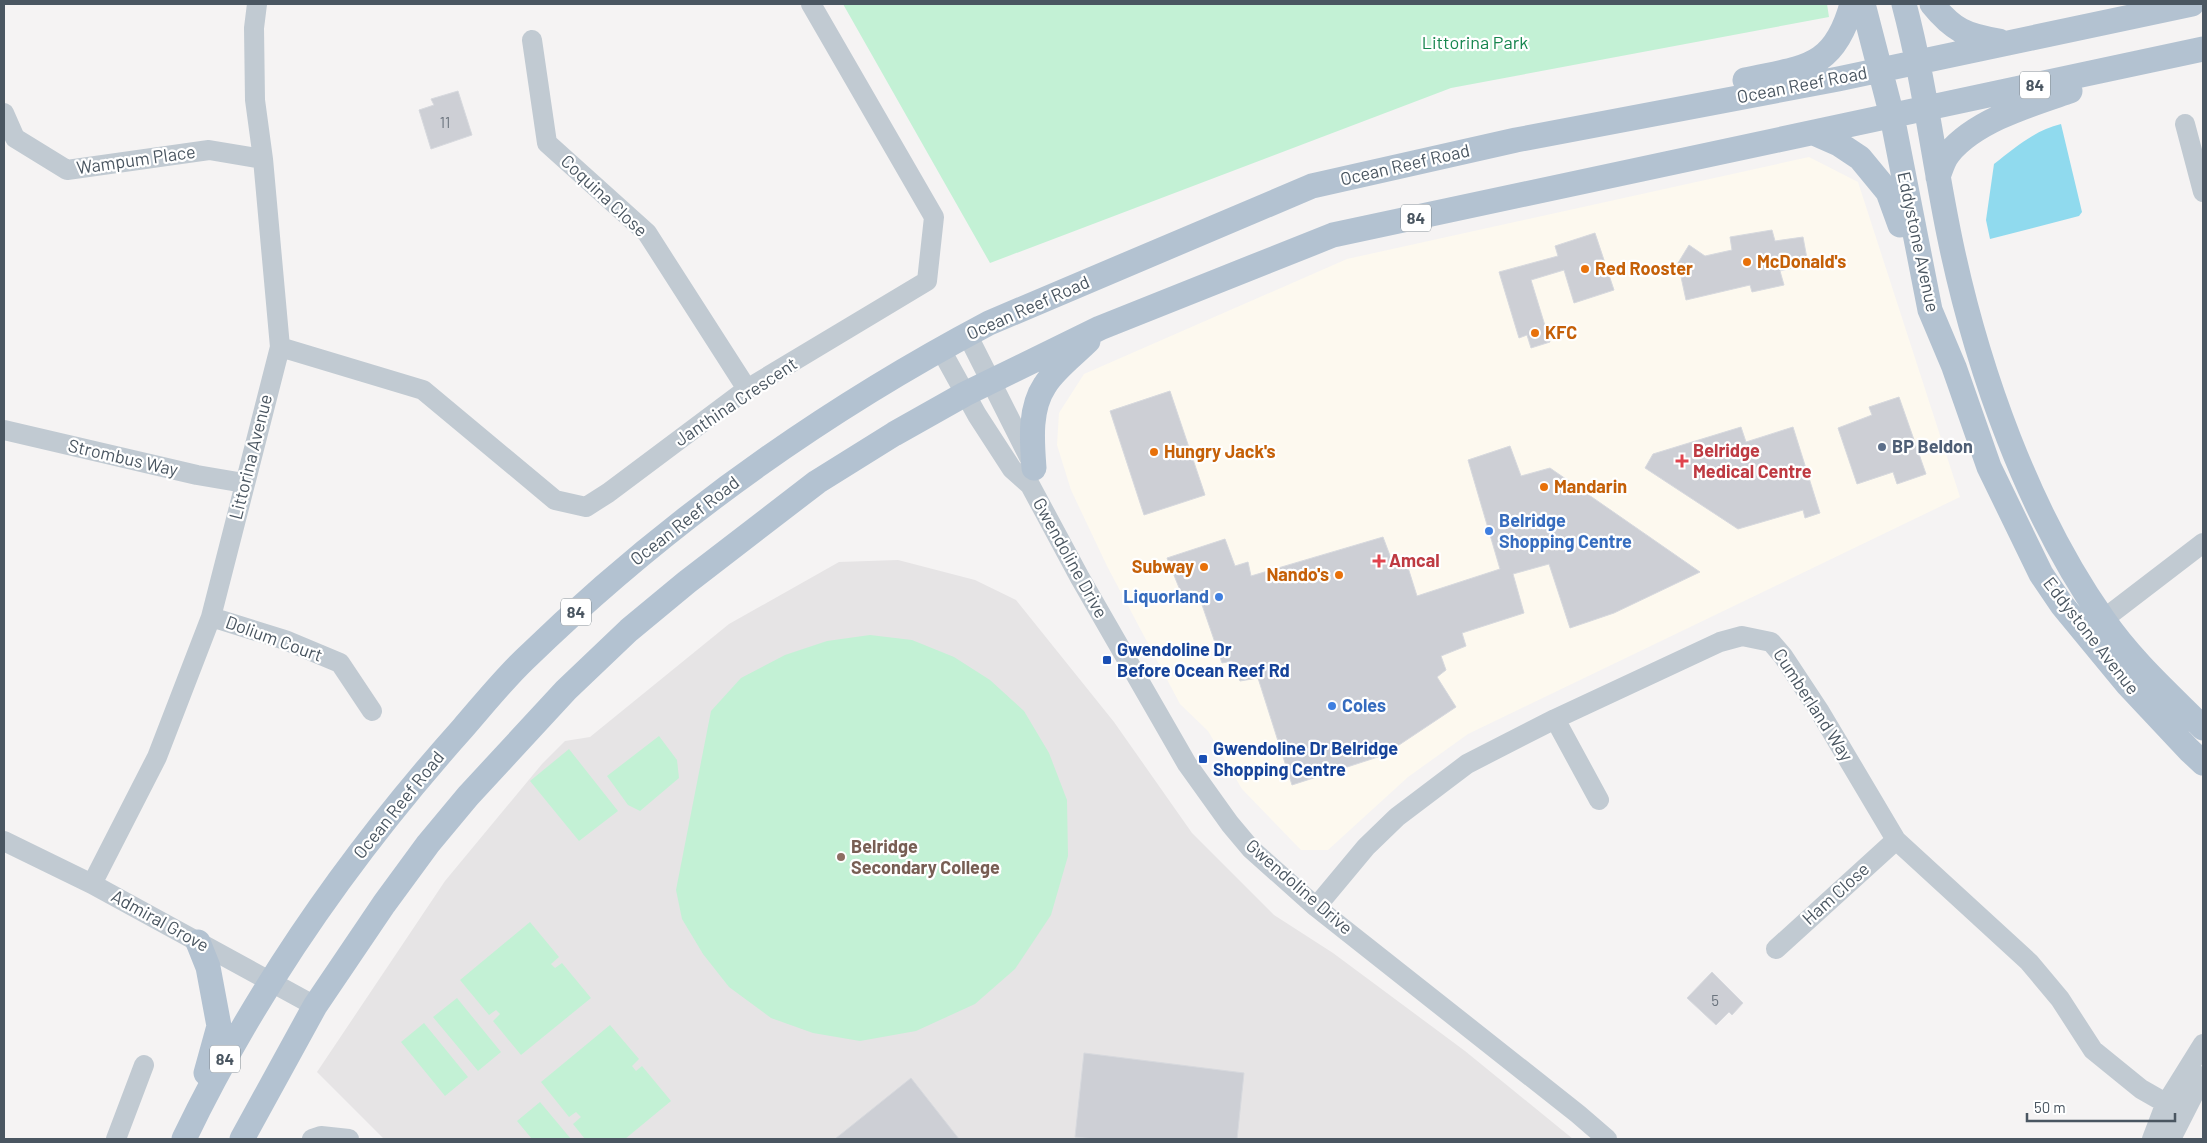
<svg xmlns="http://www.w3.org/2000/svg" width="2207" height="1143" font-family="Barlow,sans-serif">
  <style>
    .commercial { fill: #fdf9ef }
    .education { fill: #e6e4e5 }
    .green { fill: #c3f1d5 }
    .water { fill: #90daee }
    .building { fill: #cdcfd5; stroke: #d7d9de }
    .lines { fill: none; stroke-linecap: round; stroke-linejoin: round }
    .minor { stroke: #c1cad2; stroke-width: 20 }
    .major { stroke: #b3c2d1; stroke-width: 25 }
    .food-dot { fill: #e8710a; stroke: #fff; stroke-width: 2 }
    .service-dot { fill: #5c6f8a; stroke: #fff; stroke-width: 2 }
    .health-dot { fill: #e0444e; stroke: #fff; stroke-width: 2 }
    .shop-dot { fill: #3f7fe0; stroke: #fff; stroke-width: 2 }
    .transit-dot { fill: #1a4fb4; stroke: #fff; stroke-width: 2 }
    .education-dot { fill: #8d6e63; stroke: #fff; stroke-width: 2 }
    .labels { text-anchor: middle; stroke-width: 4.5; stroke-linejoin: round; paint-order: stroke }
    .number-label { font-size: 15px; fill: #6b747e }
    .shield { fill: #fff; stroke: #808990; stroke-width: 1 }
    .shield-label { font-size: 16px; font-weight: bold; fill: #4a5661 }
    .park-label { font-size: 18px; fill: #17864f; stroke: #fff }
    .street-label { font-size: 18px; fill: #4a5661; stroke: #fff }
    .food-label { font-size: 18px; font-weight: bold; fill: #c56008; stroke: #fff; text-anchor: start }
    .service-label { font-size: 18px; font-weight: bold; fill: #4e5e75; stroke: #fff; text-anchor: start }
    .health-label { font-size: 18px; font-weight: bold; fill: #be3a42; stroke: #fff; text-anchor: start }
    .shop-label { font-size: 18px; font-weight: bold; fill: #366cbe; stroke: #fff; text-anchor: start }
    .transit-label { font-size: 18px; font-weight: bold; fill: #164399; stroke: #fff; text-anchor: start }
    .education-label { font-size: 18px; font-weight: bold; fill: #785e54; stroke: #fff; text-anchor: start }
  </style>
  <rect width="100%" height="100%" fill="#f5f3f3"/>
  <path class="commercial" d="M1809,157L1858,182L1960,497L1468,734L1408,777L1328,850H1301L1242,789L1208,731L1180,704L1107,566L1071,490L1057,445L1059,413L1084,374L1347,259Z"/>
  <path class="education" d="M898,560L975,580L1016,600L1114,722L1192,833L1274,915L1333,953L1465,1051L1573,1139H384L317,1072L445,881L542,764L565,741L590,737L729,624L839,562Z"/>
  <path class="green" d="M843,4H1827L1829,17L1451,88L990,263Z
    M870,635L912,640L954,657L990,680L1024,711L1049,753L1067,800L1068,856L1051,915L1015,969L975,1004L916,1031L860,1041L813,1033L771,1018L729,987L703,954L682,919L676,890L711,711L741,678L785,655L827,641Z
    M659,736L677,760L679,778L640,811L628,805L607,776Z
    M569,749L618,811L579,841L530,781Z
    M530,922L559,957L551,964L555,968L562,963L591,998L521,1055L493,1021L500,1014L496,1010L489,1015L460,980Z
    M457,998L501,1052L478,1071L433,1017Z
    M424,1023L468,1077L445,1096L401,1042Z
    M610,1025L639,1059L632,1066L636,1071L642,1066L671,1101L625,1139H585L573,1124L581,1117L576,1112L569,1117L541,1082Z
    M540,1102L571,1139H532L517,1121Z"/>
  <path class="water" d="M2061,124L2082,212L2079,216L1990,239L1986,220L1994,164C2015,148 2035,130 2061,124Z"/>
  <path class="building" d="M458,91L472,135L431,149L419,110L434,105L431,99Z
    M1772,230L1775,241L1803,237L1808,264L1780,271L1784,285L1752,292L1750,285L1686,300L1678,263L1689,245L1705,256L1732,250L1730,237Z
    M1595,233L1614,290L1574,303L1564,270L1531,280L1550,342L1531,348L1527,335L1519,338L1499,272L1558,256L1555,246Z
    M1170,391L1205,495L1144,515L1110,411Z
    M1899,397L1926,474L1897,484L1893,472L1857,484L1838,428L1872,415L1869,407Z
    M1741,427L1746,442L1793,427L1820,513L1805,518L1803,510L1738,529L1645,468L1653,454Z
    M1510,446L1521,476L1550,468L1700,572L1614,613L1570,628L1549,564L1513,574L1524,613L1462,633L1466,646L1441,656L1446,670L1437,677L1456,707L1384,755L1292,785L1258,678L1240,681L1232,661L1222,663L1199,596L1184,600L1167,558L1225,539L1235,566L1248,562L1251,576L1383,537L1392,561L1405,558L1417,596L1500,569L1468,460Z
    M1712,972L1743,1003L1732,1015L1729,1012L1716,1025L1687,998Z
    M1084,1053L1244,1073L1237,1139H1095L1075,1137Z
    M911,1078L959,1139H835Z"/>
  <g class="lines">
    <path class="minor" d="M532,40L547,143L647,233L747,389
      M4,113L15,138L67,170L209,150L263,159
      M2185,124L2203,192
      M967,334L1032,463
      M280,347L423,390L555,500L586,507L608,493L747,389L927,281L934,217L811,4
      M940,348L977,415L1012,469L1030,485L1080,578L1187,764L1230,824L1251,849L1316,907L1578,1114L1607,1139
      M4,430L197,475L244,483
      M211,617L285,640L340,663L372,711
      M2092,628L2203,543
      M1555,719L1599,800
      M4,841L92,884L315,1006
      M92,884L157,757L211,617L280,347L263,159L255,100L254,28L257,4
      M1316,907L1366,847L1397,817L1467,764L1555,719L1720,642L1742,636L1771,642L1783,656L1820,712L1896,840L2029,962L2060,999L2093,1050L2141,1089L2183,1113
      M1776,949L1896,840
      M116,1139L144,1065
      M312,1139L321,1136L349,1139
      M2152,1139L2165,1105L2203,1044
      M2171,1139L2203,1076"/>
    <path class="major" d="M1863,4L1892,116L1930,310L1954,367L1989,467L2041,574L2062,605L2128,685L2189,750L2203,763
      M1904,4C1925,83 1934,164 1951,244C1978,371 2028,512 2103,619C2131,660 2168,693 2203,728
      M1932,4C1953,30 1966,36 1999,41
      M1745,80C1804,67 1834,70 1852,4
      M1814,133L1839,144L1860,158L1888,192L1900,225
      M1938,177C1941,169 1943,160 1949,153C1976,120 2032,104 2070,91
      M1034,468C1032,441 1029,409 1045,385C1055,369 1074,355 1088,341
      M198,942L208,967L219,1026L206,1073
      M184,1139C256,989 352,852 463,728C483,705 503,680 525,659C663,525 819,413 989,323L1312,186L1516,140L1838,79L2192,4
      M242,1139L315,1006L384,904L428,844L468,796L566,690L629,630L687,582L817,482L894,434L965,394L1100,328L1333,235L2203,49"/>
  </g>
  <g class="food-dot">
    <circle cx="1747" cy="262" r="5"/>
    <circle cx="1585" cy="269" r="5"/>
    <circle cx="1535" cy="333" r="5"/>
    <circle cx="1154" cy="452" r="5"/>
    <circle cx="1544" cy="487" r="5"/>
    <circle cx="1204" cy="567" r="5"/>
    <circle cx="1339" cy="575" r="5"/>
  </g>
  <circle class="service-dot" cx="1882" cy="447" r="5"/>
  <g class="health-dot">
    <path d="M1679.5 453.5h5v5h5v5h-5v5h-5v-5h-5v-5h5z"/>
    <path d="M1376.5 553.5h5v5h5v5h-5v5h-5v-5h-5v-5h5z"/>
  </g>
  <g class="shop-dot">
    <circle cx="1489" cy="531" r="5"/>
    <circle cx="1219" cy="597" r="5"/>
    <circle cx="1332" cy="706" r="5"/>
  </g>
  <g class="transit-dot">
    <rect x="1102" y="655" width="10" height="10" rx="2.5"/>
    <rect x="1198" y="754" width="10" height="10" rx="2.5"/>
  </g>
  <circle class="education-dot" cx="841" cy="857" r="5"/>
  <g class="labels">
    <g class="number-label">
      <text x="445" y="128">11</text>
      <text x="1715" y="1006">5</text>
    </g>
    <g class="shield">
      <rect x="2020" y="71.5" width="30" height="27" rx="4"/>
      <rect x="1401" y="204.5" width="30" height="27" rx="4"/>
      <rect x="561" y="598.5" width="30" height="27" rx="4"/>
      <rect x="210" y="1045.5" width="30" height="27" rx="4"/>
    </g>
    <g class="shield-label">
      <text x="2035" y="91">84</text>
      <text x="1416" y="224">84</text>
      <text x="576" y="618">84</text>
      <text x="225" y="1065">84</text>
    </g>
    <g class="park-label">
      <text x="1475" y="49">Littorina Park</text>
    </g>
    <g class="street-label">
      <text transform="translate(1802 85) rotate(-11)" y="6">Ocean Reef Road</text>
      <text transform="translate(136 160) rotate(-8)" y="6">Wampum Place</text>
      <text transform="translate(1405 165) rotate(-13)" y="6">Ocean Reef Road</text>
      <text transform="translate(604 196) rotate(43)" y="6">Coquina Close</text>
      <text transform="translate(1918 242) rotate(78)" y="6">Eddystone Avenue</text>
      <text transform="translate(1028 308) rotate(-24)" y="6">Ocean Reef Road</text>
      <text transform="translate(736 402) rotate(-34)" y="6">Janthina Crescent</text>
      <text transform="translate(251 457) rotate(-76)" y="6">Littorina Avenue</text>
      <text transform="translate(123 458) rotate(13)" y="6">Strombus Way</text>
      <text transform="translate(685 521) rotate(-38)" y="6">Ocean Reef Road</text>
      <text transform="translate(1070 558) rotate(61)" y="6">Gwendoline Drive</text>
      <text transform="translate(2091 636) rotate(52)" y="6">Eddystone Avenue</text>
      <text transform="translate(274 639) rotate(20)" y="6">Dolium Court</text>
      <text transform="translate(1813 705) rotate(57)" y="6">Cumberland Way</text>
      <text transform="translate(399 805) rotate(-51)" y="6">Ocean Reef Road</text>
      <text transform="translate(1299 887) rotate(41)" y="6">Gwendoline Drive</text>
      <text transform="translate(1836 894) rotate(-42)" y="6">Ham Close</text>
      <text transform="translate(160 921) rotate(29)" y="6">Admiral Grove</text>
    </g>
    <g class="food-label">
      <text x="1757" y="268">McDonald's</text>
      <text x="1595" y="275">Red Rooster</text>
      <text x="1545" y="339">KFC</text>
      <text x="1164" y="458">Hungry Jack's</text>
      <text x="1554" y="493">Mandarin</text>
      <text x="1194" y="573" text-anchor="end">Subway</text>
      <text x="1329" y="581" text-anchor="end">Nando's</text>
    </g>
    <g class="service-label">
      <text x="1892" y="453">BP Beldon</text>
    </g>
    <g class="health-label">
      <text x="1693" y="457">Belridge<tspan x="1693" dy="21">Medical Centre</tspan></text>
      <text x="1389" y="567">Amcal</text>
    </g>
    <g class="shop-label">
      <text x="1499" y="527">Belridge<tspan x="1499" dy="21">Shopping Centre</tspan></text>
      <text x="1209" y="603" text-anchor="end">Liquorland</text>
      <text x="1342" y="712">Coles</text>
    </g>
    <g class="transit-label">
      <text x="1117" y="656">Gwendoline Dr<tspan x="1117" dy="21">Before Ocean Reef Rd</tspan></text>
      <text x="1213" y="755">Gwendoline Dr Belridge<tspan x="1213" dy="21">Shopping Centre</tspan></text>
    </g>
    <g class="education-label">
      <text x="851" y="853">Belridge<tspan x="851" dy="21">Secondary College</tspan></text>
    </g>
  </g>
  <rect width="2207" height="1143" fill="none" stroke="#4a5661" stroke-width="10"/>
  <path d="M2027 1113v8h148v-8" fill="none" stroke="#4a5661" stroke-width="2.5"/>
  <text x="2034" y="1113" font-size="15" fill="#4a5661" stroke="#ffffff" stroke-width="4" paint-order="stroke">50 m</text>
</svg>
